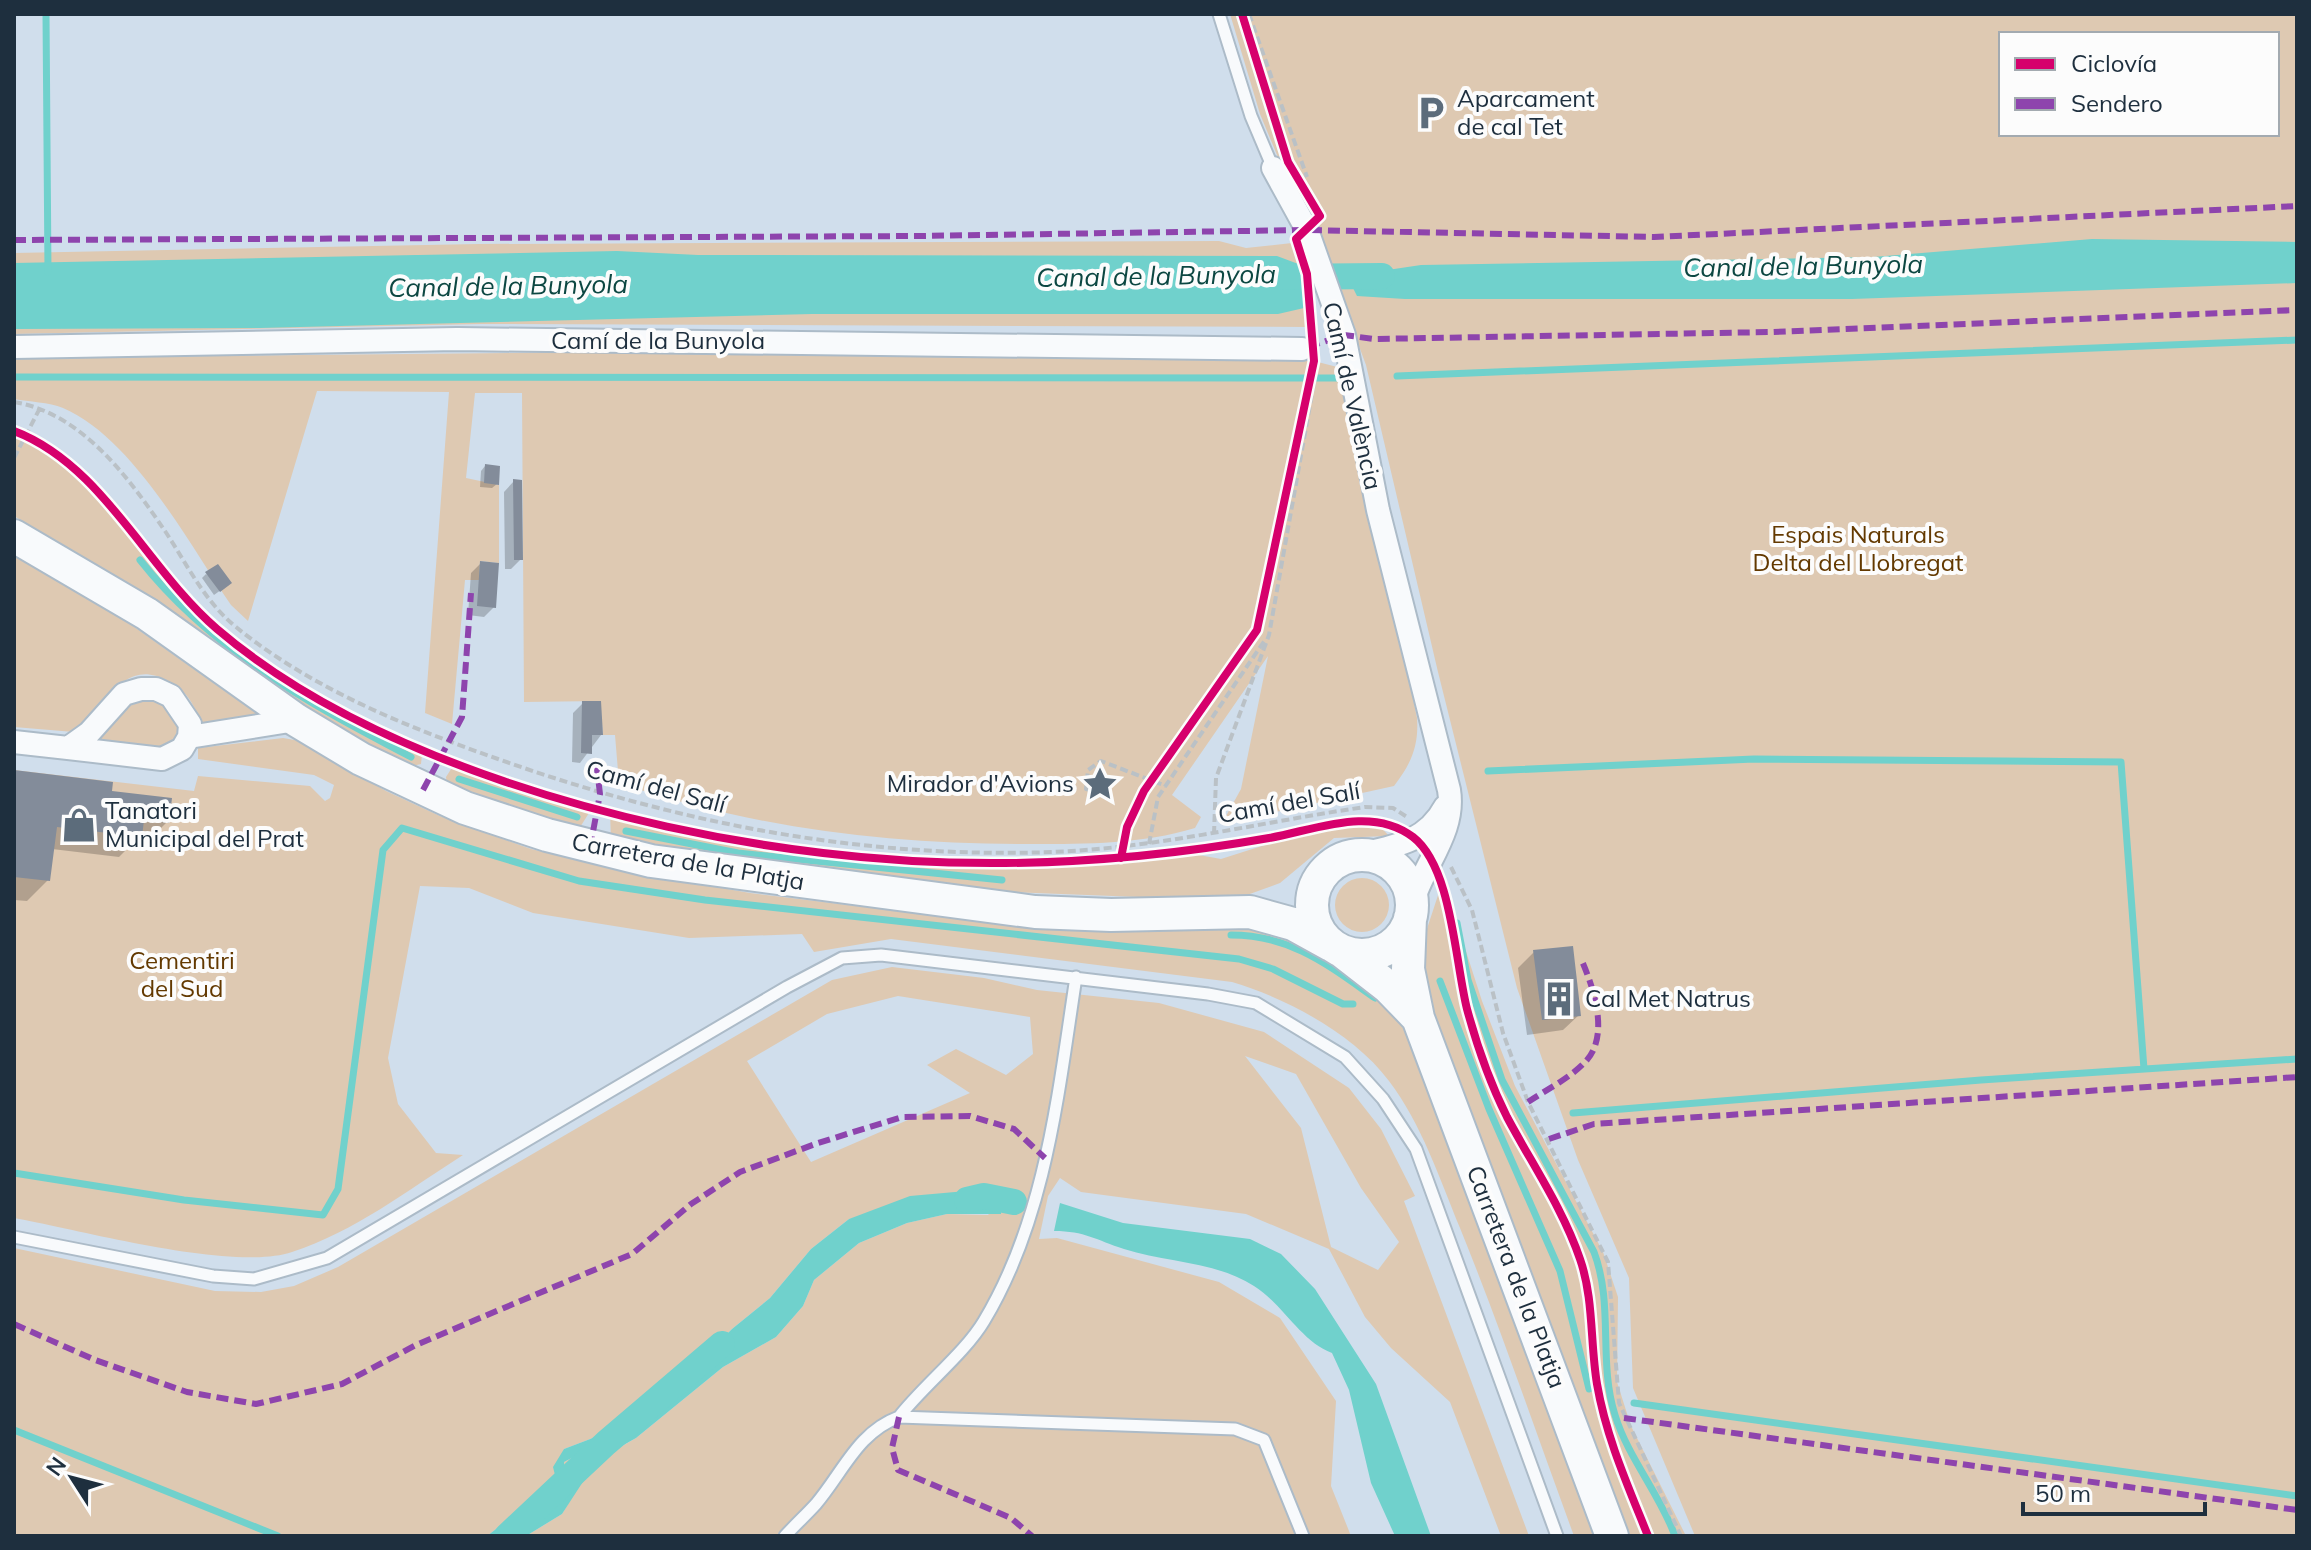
<svg xmlns="http://www.w3.org/2000/svg" width="2311" height="1550" font-family="Mulish,sans-serif">
  <style>
    .green { fill: #dec9b2; fill-rule: evenodd }
    .water { fill: #70d1cc }
    .shadow { fill: #0003 }
    .lines { fill: none; stroke-linecap: round; stroke-linejoin: round }
    .stream { stroke: #70d1cc; stroke-width: 7 }
    .canal { stroke: #70d1cc; stroke-width: 26 }
    .building { fill: #838c9a }
    .lane-casing { stroke: #acbbc8; stroke-width: 15 }
    .street-casing { stroke: #acbbc8; stroke-width: 26 }
    .secondary-casing { stroke: #acbbc8; stroke-width: 36 }
    .path { stroke: #bac1c6; stroke-width: 4; stroke-dasharray: 8 4; stroke-linecap: butt }
    .lane { stroke: #f8fafc; stroke-width: 11 }
    .street { stroke: #f8fafc; stroke-width: 22 }
    .secondary { stroke: #f8fafc; stroke-width: 32 }
    .quiet { stroke: #8e44ad; stroke-width: 6; stroke-dasharray: 12 6; stroke-linecap: butt }
    .cycleway-casing { stroke: #fcfcfc; stroke-width: 13 }
    .cycleway { stroke: #d6006c; stroke-width: 8 }
    .labels { text-anchor: middle; stroke-width: 8; stroke-linejoin: round; paint-order: stroke }
    .poi-label { font-size: 24px; fill: #1e2f3e; stroke: #fcfcfc; text-anchor: start }
    .street-label { font-size: 24px; fill: #1e2f3e; stroke: #fcfcfc }
    .park-label { font-size: 24px; fill: #633900; stroke: #fcfcfc }
    .water-label { font-size: 26px; font-style: italic; fill: #0c4742; stroke: #fcfcfc }
  </style>
  <rect width="100%" height="100%" fill="#d0deec"/>
  <path class="green" d="M1230,14H2297V1536H1695L1633,1388L1629,1278L1578,1160L1517,988L1438,672L1366,365L1308,209L1282,167L1260,114ZM2001,34H2277V134H2001Z
    M1219,241L1246,248L1292,243L1301,265L14,277V253L479,244Z
    M1283,303L1304,308L1307,327L481,324L14,334V314Z
    M599,352L1314,361L1341,368L1340,385L1349,386L1417,718C1419,746 1411,764 1394,786L1230,822L1226,816L1241,789L1268,656L1172,795L1201,817L1195,828C1142,844 1088,844 1032,844C891,845 753,828 619,783L615,735H603L600,701L524,702L522,393H475L466,478L499,485V563L480,561L479,580H465L452,724L425,713L449,392L317,391L248,621L231,605C189,544 133,438 63,408C49,402 29,402 14,399V358Z
    M14,431C105,457 150,570 219,628C279,679 354,715 422,754L421,764L408,767L288,700L120,581L14,516Z
    M14,554L116,614L259,715L201,725C195,705 187,691 168,681C121,655 106,711 74,732L14,727Z
    M147,699C169,700 193,733 164,745C144,752 115,743 95,741L124,708Z
    M283,738L300,741L386,791L440,816L531,849L620,870L750,893L955,918L1107,930L1270,927L1332,961L1394,1013L1418,1054L1595,1536H1574C1536,1433 1501,1329 1460,1228C1439,1177 1422,1125 1389,1081C1354,1034 1286,998 1232,982L891,939L814,952L802,934L689,938L533,913L469,888L420,886L388,1058L398,1104L436,1153L463,1155C408,1190 354,1232 292,1252C233,1272 81,1230 14,1218V770L194,791L198,776L310,786L325,801L330,798L334,785L314,775L198,759V748Z
    M453,766L589,813L577,832L447,785L446,777Z
    M610,811L709,834L946,866L1050,863L1182,852L1221,859L1312,830L1365,821L1377,823L1389,836L1334,838L1280,883L1247,895L1191,899L1009,892L848,876L611,841Z
    M1335 905a27 27 0 1 1 54 0a27 27 0 1 1-54 0Z
    M1443,880L1482,1001L1515,1086L1603,1252L1618,1297L1617,1382L1631,1426L1686,1536H1627L1461,1083L1425,996L1421,947Z
    M892,967L984,978L1037,990L1159,1003L1264,1032L1349,1088L1381,1129L1415,1196L1404,1201L1529,1536H1501L1450,1402L1391,1348L1365,1317L1329,1249L1246,1214L1081,1192L1060,1178L1048,1196L1039,1239L1057,1238L1219,1282L1280,1318L1336,1401L1331,1486L1351,1536H526L562,1514L586,1474L575,1479L565,1473L564,1462L590,1448L596,1461L636,1438L723,1367L776,1337L803,1306L814,1280L859,1243L907,1223L947,1214L988,1215L1003,1198L849,1219L811,1249L770,1298L732,1329L664,1397L606,1433L564,1449L556,1479L544,1492L487,1536H14V1248L215,1291L261,1292L294,1286L338,1267L832,980ZM898,996L1030,1017L1033,1054L1006,1075L956,1049L927,1065L970,1093L811,1162L747,1061L827,1014ZM1245,1056L1296,1074L1361,1188L1399,1242L1378,1270L1331,1247L1301,1128Z"/>
  <path class="water" d="M2092,239L2297,242V283L1852,299H1405L1357,296L1347,276L1421,265L1873,257Z
    M617,251L698,255L1277,256L1301,265L1306,277L1304,308L1278,314H812L260,328L14,329V263Z
    M1000,1188L1001,1214H947L907,1223L859,1243L814,1280L803,1306L776,1337L723,1367L636,1438L595,1461L589,1449L564,1462L565,1473L574,1479L588,1474L562,1514L526,1536H487L544,1492L556,1479L553,1467L564,1449L606,1433L664,1397L732,1329L770,1298L811,1249L849,1219L910,1196Z
    M1060,1203L1123,1223L1250,1239L1281,1254L1315,1289L1376,1384L1431,1536H1395L1371,1483L1349,1390L1332,1353C1301,1342 1283,1304 1254,1286C1215,1261 1167,1263 1124,1249C1096,1240 1085,1231 1054,1231Z"/>
  <path class="shadow" d="M485,466L497,484L492,488L480,487L481,471Z
    M514,481L521,559L511,569H505L504,492Z
    M481,563L494,607L484,617L468,615L471,573Z
    M206,574L225,587L214,595L202,578Z
    M583,703L601,735L580,763L572,762L573,713Z
    M14,772L110,793L167,822L146,843L135,841L119,857L52,849L48,880L27,901L14,900Z
    M1534,952L1579,1015L1563,1030L1527,1035L1518,968Z"/>
  <g class="lines">
    <path class="stream" d="M46,14L48,272
      M1397,376L2297,340
      M14,377L1338,378
      M140,560C212,651 310,704 411,757
      M1488,771L1754,759L2121,762L2144,1069
      M459,779L577,817
      M626,831L738,853L1002,880
      M1457,923L1468,980L1502,1080L1594,1252C1614,1305 1598,1362 1615,1415C1628,1458 1660,1494 1675,1536
      M1231,935C1291,935 1328,965 1375,998
      M1440,981L1489,1109L1560,1271L1589,1389
      M1573,1113L1981,1080L2297,1059
      M14,1173L184,1200L323,1215L338,1189L383,850L402,828L579,881L705,900L1239,959L1273,969L1343,1004H1353
      M1634,1403L2297,1496
      M14,1430L278,1536"/>
    <path class="canal" d="M1273,277L1382,276
      M967,1200L984,1196L1014,1202
      M507,1536L606,1443L722,1344"/>
  </g>
  <path class="building" d="M485,464L500,466L499,485L484,483Z
    M513,479L522,480L523,560H514Z
    M480,561L499,563L496,608L477,606Z
    M218,564L232,583L220,592L205,572Z
    M582,701H601L603,735H592V754L581,753Z
    M14,770L113,782L112,791L172,798L169,823L144,820L142,837L57,827L50,881L14,877Z
    M1573,946L1581,1016L1542,1020L1533,950Z"/>
  <g class="lines">
    <g class="lane-casing">
      <path id="lane" d="M1219,14L1251,116L1273,168
        M14,1237L213,1276L254,1279L327,1258L787,987L842,958L881,955L1208,994L1256,1003L1345,1057L1383,1099L1416,1149L1557,1536
        M899,1417L1235,1429L1264,1440L1303,1536
        M785,1536C795,1525 806,1515 816,1504C843,1472 858,1432 899,1417C923,1386 965,1353 984,1321C1046,1218 1058,1094 1076,977"/>
    </g>
    <g class="street-casing">
      <path id="street" d="M1273,168L1307,230L1344,335L1378,510L1449,790C1456,832 1423,865 1412,904
        M14,347L457,339L1302,349
        M189,737L296,720
        M14,742L68,748L162,759L182,749L189,737L190,724L171,696L156,689H141L124,694L89,733L68,748
        M1356,855C1392,847 1426,843 1445,807"/>
    </g>
    <g class="secondary-casing">
      <path id="secondary" d="M14,536L147,614L296,720L361,759L465,808L547,835L651,861L1035,912L1111,915L1250,912L1293,924L1331,945
        M1312 905a50 50 0 1 1 100 0a50 50 0 1 1-100 0Z
        M1410,918L1408,969L1418,1018L1612,1536
        M1343,952L1388,987L1418,1018"/>
    </g>
    <path class="path" d="M1249,14L1307,177
      M14,402C82,413 129,478 165,531C187,564 204,601 236,627C312,689 407,727 498,759C678,823 861,859 1052,852C1158,848 1261,822 1365,807L1393,808L1407,817
      M14,458L40,408
      M1102,793L1086,789L1088,770L1101,761L1166,786
      M1214,834L1216,778L1269,635L1317,366
      M1149,844L1158,797L1265,640
      M1451,867L1472,910L1503,1033L1528,1102L1608,1262L1619,1403L1681,1536"/>
    <use href="#lane" class="lane"/>
    <use href="#street" class="street"/>
    <use href="#secondary" class="secondary"/>
    <path class="quiet" d="M14,240L919,236L1307,230L1654,237L2297,206
      M1308,347L1344,335L1374,339L1772,332L2297,310
      M423,790L462,717L471,593
      M590,848L600,794L596,760
      M1528,1102C1546,1090 1570,1078 1585,1062C1610,1037 1594,989 1582,961
      M1549,1139L1594,1124L2297,1077
      M14,1324L95,1360L187,1392L256,1404L342,1384L416,1345L632,1254L691,1204L740,1172L818,1143L902,1117L970,1116L1014,1129L1045,1158
      M899,1417L892,1448L898,1470L1011,1518L1032,1536
      M1624,1418L2297,1510"/>
    <g class="cycleway-casing">
      <path id="cycleway" d="M14,431C103,465 146,568 217,629C369,759 627,830 823,853C971,871 1122,864 1269,838C1315,830 1371,805 1413,837C1452,867 1455,962 1467,1009C1477,1046 1490,1083 1507,1117C1532,1164 1563,1209 1580,1259C1594,1299 1590,1343 1597,1384C1606,1437 1628,1486 1648,1536
        M1121,858L1127,827L1144,791L1257,630L1314,361L1307,274L1296,239L1320,216L1288,162L1242,14"/>
    </g>
    <use href="#cycleway" class="cycleway"/>
  </g>
  <defs>
    <g id="parking-bare" transform="scale(2.76)"><path d="M-3.5-5.5H1a3.5 3.5 0 0 1 0 7H-1V5.5H-3.5ZM-1-3.4V-.6H.8a1.4 1.4 0 0 0 0-2.8Z" fill="#5c6c7b" stroke="#fcfcfc" stroke-width="2.5" paint-order="stroke"/></g>
    <g id="sight-bare" transform="scale(2.76)"><path d="M0-6L1.8-2.2L6-1.7L2.9 1.2L3.7 5.4L0 3.3L-3.7 5.4L-2.9 1.2L-6-1.7L-1.8-2.2Z" fill="#5c6c7b" stroke="#fcfcfc" stroke-width="2.5" paint-order="stroke"/></g>
    <g id="shop-bare" transform="scale(2.76)"><path d="M-5-2.5h2.3a2.7 3.5 0 0 1 5.4 0H5L5.5 6h-11ZM-1.5-2.5h3a1.5 2.3 0 0 0-3 0Z" fill="#5c6c7b" stroke="#fcfcfc" stroke-width="2.5" paint-order="stroke"/></g>
    <g id="building-bare" transform="scale(2.76)"><path d="M-4-6H4V6H1V3H-1V6H-4ZM-2.5-4.3h1.7v1.8h-1.7ZM.8-4.3h1.7v1.8H.8ZM-2.5-1h1.7V.8h-1.7ZM.8-1h1.7V.8H.8Z" fill="#5c6c7b" stroke="#fcfcfc" stroke-width="2.5" paint-order="stroke"/></g>
  </defs>
  <g fill-rule="evenodd">
    <use href="#parking-bare" x="1431" y="113"/>
    <use href="#sight-bare" x="1100" y="784"/>
    <use href="#shop-bare" x="79" y="825"/>
    <use href="#building-bare" x="1559" y="999"/>
  </g>
  <g class="labels">
    <g class="poi-label">
      <text x="1457" y="107">Aparcament<tspan x="1457" dy="28">de cal Tet</tspan></text>
      <text x="1074" y="792" text-anchor="end">Mirador d'Avions</text>
      <text x="105" y="819">Tanatori<tspan x="105" dy="28">Municipal del Prat</tspan></text>
      <text x="1585" y="1007">Cal Met Natrus</text>
    </g>
    <g class="street-label">
      <text x="658" y="349">Camí de la Bunyola</text>
      <text transform="translate(1352 396) rotate(77)" y="8">Camí de València</text>
      <text transform="translate(656 787) rotate(15)" y="8">Camí del Salí</text>
      <text transform="translate(1289 803) rotate(-10)" y="8">Camí del Salí</text>
      <text transform="translate(688 862) rotate(10)" y="8">Carretera de la Platja</text>
      <text transform="translate(1516 1277) rotate(69)" y="8">Carretera de la Platja</text>
    </g>
    <g class="park-label">
      <text x="1858" y="543">Espais Naturals<tspan x="1858" dy="28">Delta del Llobregat</tspan></text>
      <text x="182" y="969">Cementiri<tspan x="182" dy="28">del Sud</tspan></text>
    </g>
    <g class="water-label">
      <text transform="translate(1803 266) rotate(-1)" y="9">Canal de la Bunyola</text>
      <text transform="translate(1156 276) rotate(-1)" y="9">Canal de la Bunyola</text>
      <text transform="translate(508 286) rotate(-1)" y="9">Canal de la Bunyola</text>
    </g>
  </g>
  <rect width="2311" height="1550" fill="none" stroke="#1e2f3e" stroke-width="32"/>
  <rect x="1999" y="32" width="280" height="104" fill="#fcfcfc" stroke="#a3aab0" stroke-width="2"/>
  <rect x="2015" y="58" width="40" height="12" fill="#d6006c" stroke="#a3aab0" stroke-width="2"/>
  <text x="2071" y="72" font-size="24" fill="#1e2f3e">Ciclovía</text>
  <rect x="2015" y="98" width="40" height="12" fill="#8e44ad" stroke="#a3aab0" stroke-width="2"/>
  <text x="2071" y="112" font-size="24" fill="#1e2f3e">Sendero</text>
  <g transform="translate(72 1478) rotate(306)" stroke="#fcfcfc" stroke-width="6" paint-order="stroke">
  <path d="M0-6L14 30L0 20L-14 30Z" fill="#1e2f3e"/>
  <text y="-12" font-size="22" font-weight="bold" text-anchor="middle" fill="#1e2f3e">N</text>
  </g>
  <path d="M2023 1502v12h182v-12" fill="none" stroke="#1e2f3e" stroke-width="4"/>
  <text x="2035" y="1502" font-size="24" fill="#1e2f3e" stroke="#fcfcfc" stroke-width="6" paint-order="stroke">50 m</text>
</svg>
